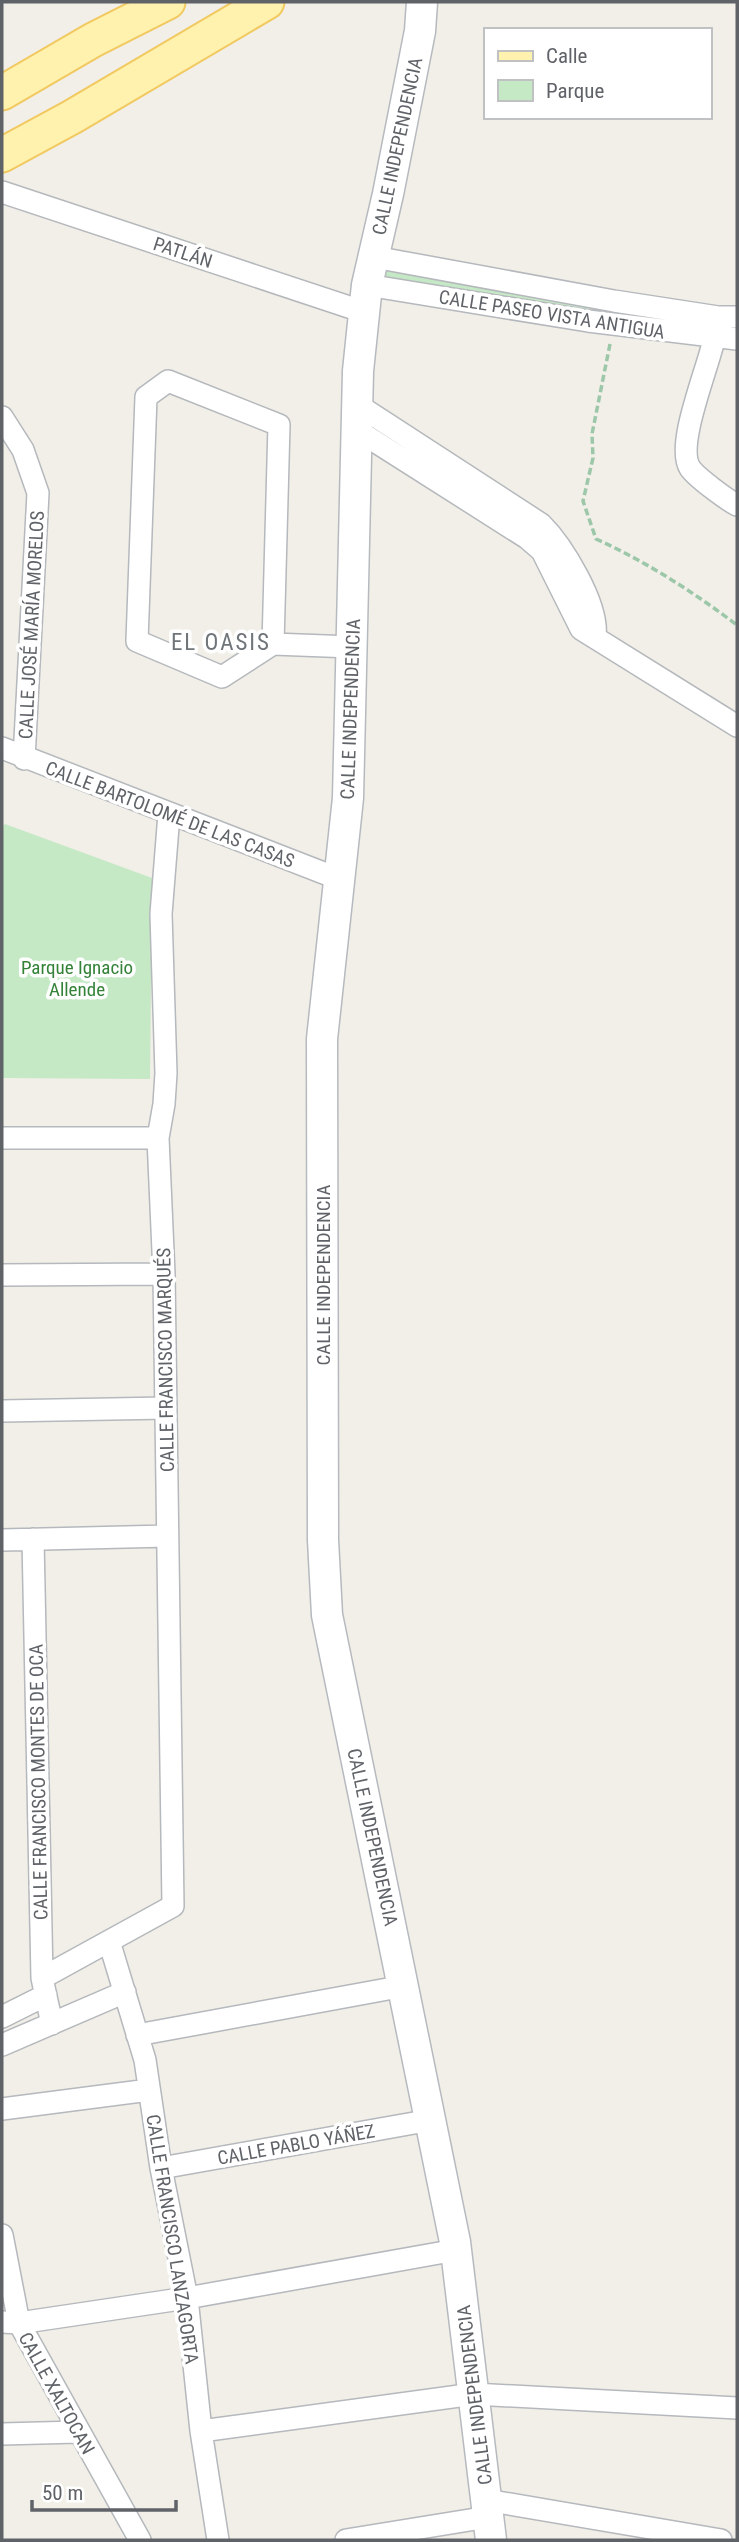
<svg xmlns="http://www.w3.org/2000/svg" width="739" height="2542" font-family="'Roboto Condensed',sans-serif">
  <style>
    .green { fill: #c5e8c5 }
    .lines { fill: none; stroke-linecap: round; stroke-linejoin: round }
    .street-casing { stroke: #b5b8bc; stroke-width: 24 }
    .secondary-casing { stroke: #b6babf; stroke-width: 33 }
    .primary-casing { stroke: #f2c960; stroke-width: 37 }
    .path { stroke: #9cc7a9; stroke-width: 3.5; stroke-dasharray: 7 3.5; stroke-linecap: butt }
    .street { stroke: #fff; stroke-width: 21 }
    .secondary { stroke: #fff; stroke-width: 30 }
    .primary { stroke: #fff2af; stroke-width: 33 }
    .labels { text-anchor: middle; stroke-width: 7; stroke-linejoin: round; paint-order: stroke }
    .street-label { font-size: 19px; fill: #5f6368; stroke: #fff }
    .park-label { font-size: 19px; fill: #348238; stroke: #fff }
    .quarter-label { font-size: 23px; letter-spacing: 2px; fill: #70757a; stroke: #fff }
  </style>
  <rect width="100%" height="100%" fill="#f1efe8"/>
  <path class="green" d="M374,257L594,298L588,321L367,285Z
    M5,824L152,878L150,1079L2,1078V827Z"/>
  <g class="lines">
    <g class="street-casing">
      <path id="street" d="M2,192L364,312
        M374,257L614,301L718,317H737
        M367,285L588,321L737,339
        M717,326C713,358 674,443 690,468C696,477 727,500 737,505
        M358,405L541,524C563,546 599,605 595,636
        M2,417L23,450L38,493L24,759
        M357,430L527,538L542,551L581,629L737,726
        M273,644L279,425L168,381L146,397L137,641L222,677L273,644L352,647
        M2,748L339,879
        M2,1138H158
        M2,1275L164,1274
        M2,1411L166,1408
        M33,1539L42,1978L52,2024
        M2,1540L167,1536
        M109,1941L145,2060L161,2168L187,2298L201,2431L218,2540
        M42,1978L173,1906L164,1274L158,1138L164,1104L166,1073L161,914L169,814
        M2,2017L46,1995
        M137,2035L404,1986
        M2,2045L125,1992
        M2,2109L149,2090
        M161,2168L431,2120
        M2,2235L19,2323L140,2540
        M2,2322L19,2323L187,2298L456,2250
        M201,2431L474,2394L737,2408
        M2,2434L78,2432
        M486,2500L721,2540
        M346,2540L488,2517"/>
    </g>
    <g class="secondary-casing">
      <path id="secondary" d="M422,2L420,31L388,194L367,285L358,371L348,798L322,1039L323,1540L327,1615L455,2242L491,2540"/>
    </g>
    <g class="primary-casing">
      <path id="primary" d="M2,93L93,40L168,2
        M2,155L72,117L267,2"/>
    </g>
    <path class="path" d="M610,344L592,434L593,458L583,501L596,539C647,562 693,592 737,625"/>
    <use href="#street" class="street"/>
    <use href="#secondary" class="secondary"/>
    <use href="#primary" class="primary"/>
  </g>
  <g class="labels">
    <g class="street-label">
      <text transform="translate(397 146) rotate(-78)" y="7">CALLE INDEPENDENCIA</text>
      <text transform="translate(183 252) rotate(18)" y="7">PATLÁN</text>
      <text transform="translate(552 314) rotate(9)" y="7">CALLE PASEO VISTA ANTIGUA</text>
      <text transform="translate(31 625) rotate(-87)" y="7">CALLE JOSÉ MARÍA MORELOS</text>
      <text transform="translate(350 709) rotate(-88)" y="7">CALLE INDEPENDENCIA</text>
      <text transform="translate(170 814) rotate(21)" y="7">CALLE BARTOLOMÉ DE LAS CASAS</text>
      <text transform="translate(323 1275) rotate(-90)" y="7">CALLE INDEPENDENCIA</text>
      <text transform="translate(165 1360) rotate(-91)" y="7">CALLE FRANCISCO MARQUÉS</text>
      <text transform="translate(38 1782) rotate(-91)" y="7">CALLE FRANCISCO MONTES DE OCA</text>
      <text transform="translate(373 1837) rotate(78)" y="7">CALLE INDEPENDENCIA</text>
      <text transform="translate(296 2144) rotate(-10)" y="7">CALLE PABLO YÁÑEZ</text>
      <text transform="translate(173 2239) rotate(81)" y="7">CALLE FRANCISCO LANZAGORTA</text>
      <text transform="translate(57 2393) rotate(61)" y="7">CALLE XALTOCAN</text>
      <text transform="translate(474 2395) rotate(-97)" y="7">CALLE INDEPENDENCIA</text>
    </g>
    <g class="park-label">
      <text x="77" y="974">Parque Ignacio<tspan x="77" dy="22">Allende</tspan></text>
    </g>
    <g class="quarter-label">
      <text x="221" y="650">EL OASIS</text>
    </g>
  </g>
  <rect width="739" height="2542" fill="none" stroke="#5f6368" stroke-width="7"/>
  <rect x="484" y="28" width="228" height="91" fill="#ffffff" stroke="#bfc1c3" stroke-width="2"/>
  <rect x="498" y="51" width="35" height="10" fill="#fff2af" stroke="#bfc1c3" stroke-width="2"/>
  <text x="546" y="63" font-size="21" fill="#5f6368">Calle</text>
  <rect x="498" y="80" width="35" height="21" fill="#c5e8c5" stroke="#bfc1c3" stroke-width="2"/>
  <text x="546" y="98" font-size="21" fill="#5f6368">Parque</text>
  <path d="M32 2500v10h144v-10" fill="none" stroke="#5f6368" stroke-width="3.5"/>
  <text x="42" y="2500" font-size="21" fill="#5f6368" stroke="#ffffff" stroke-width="5" paint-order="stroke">50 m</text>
</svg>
